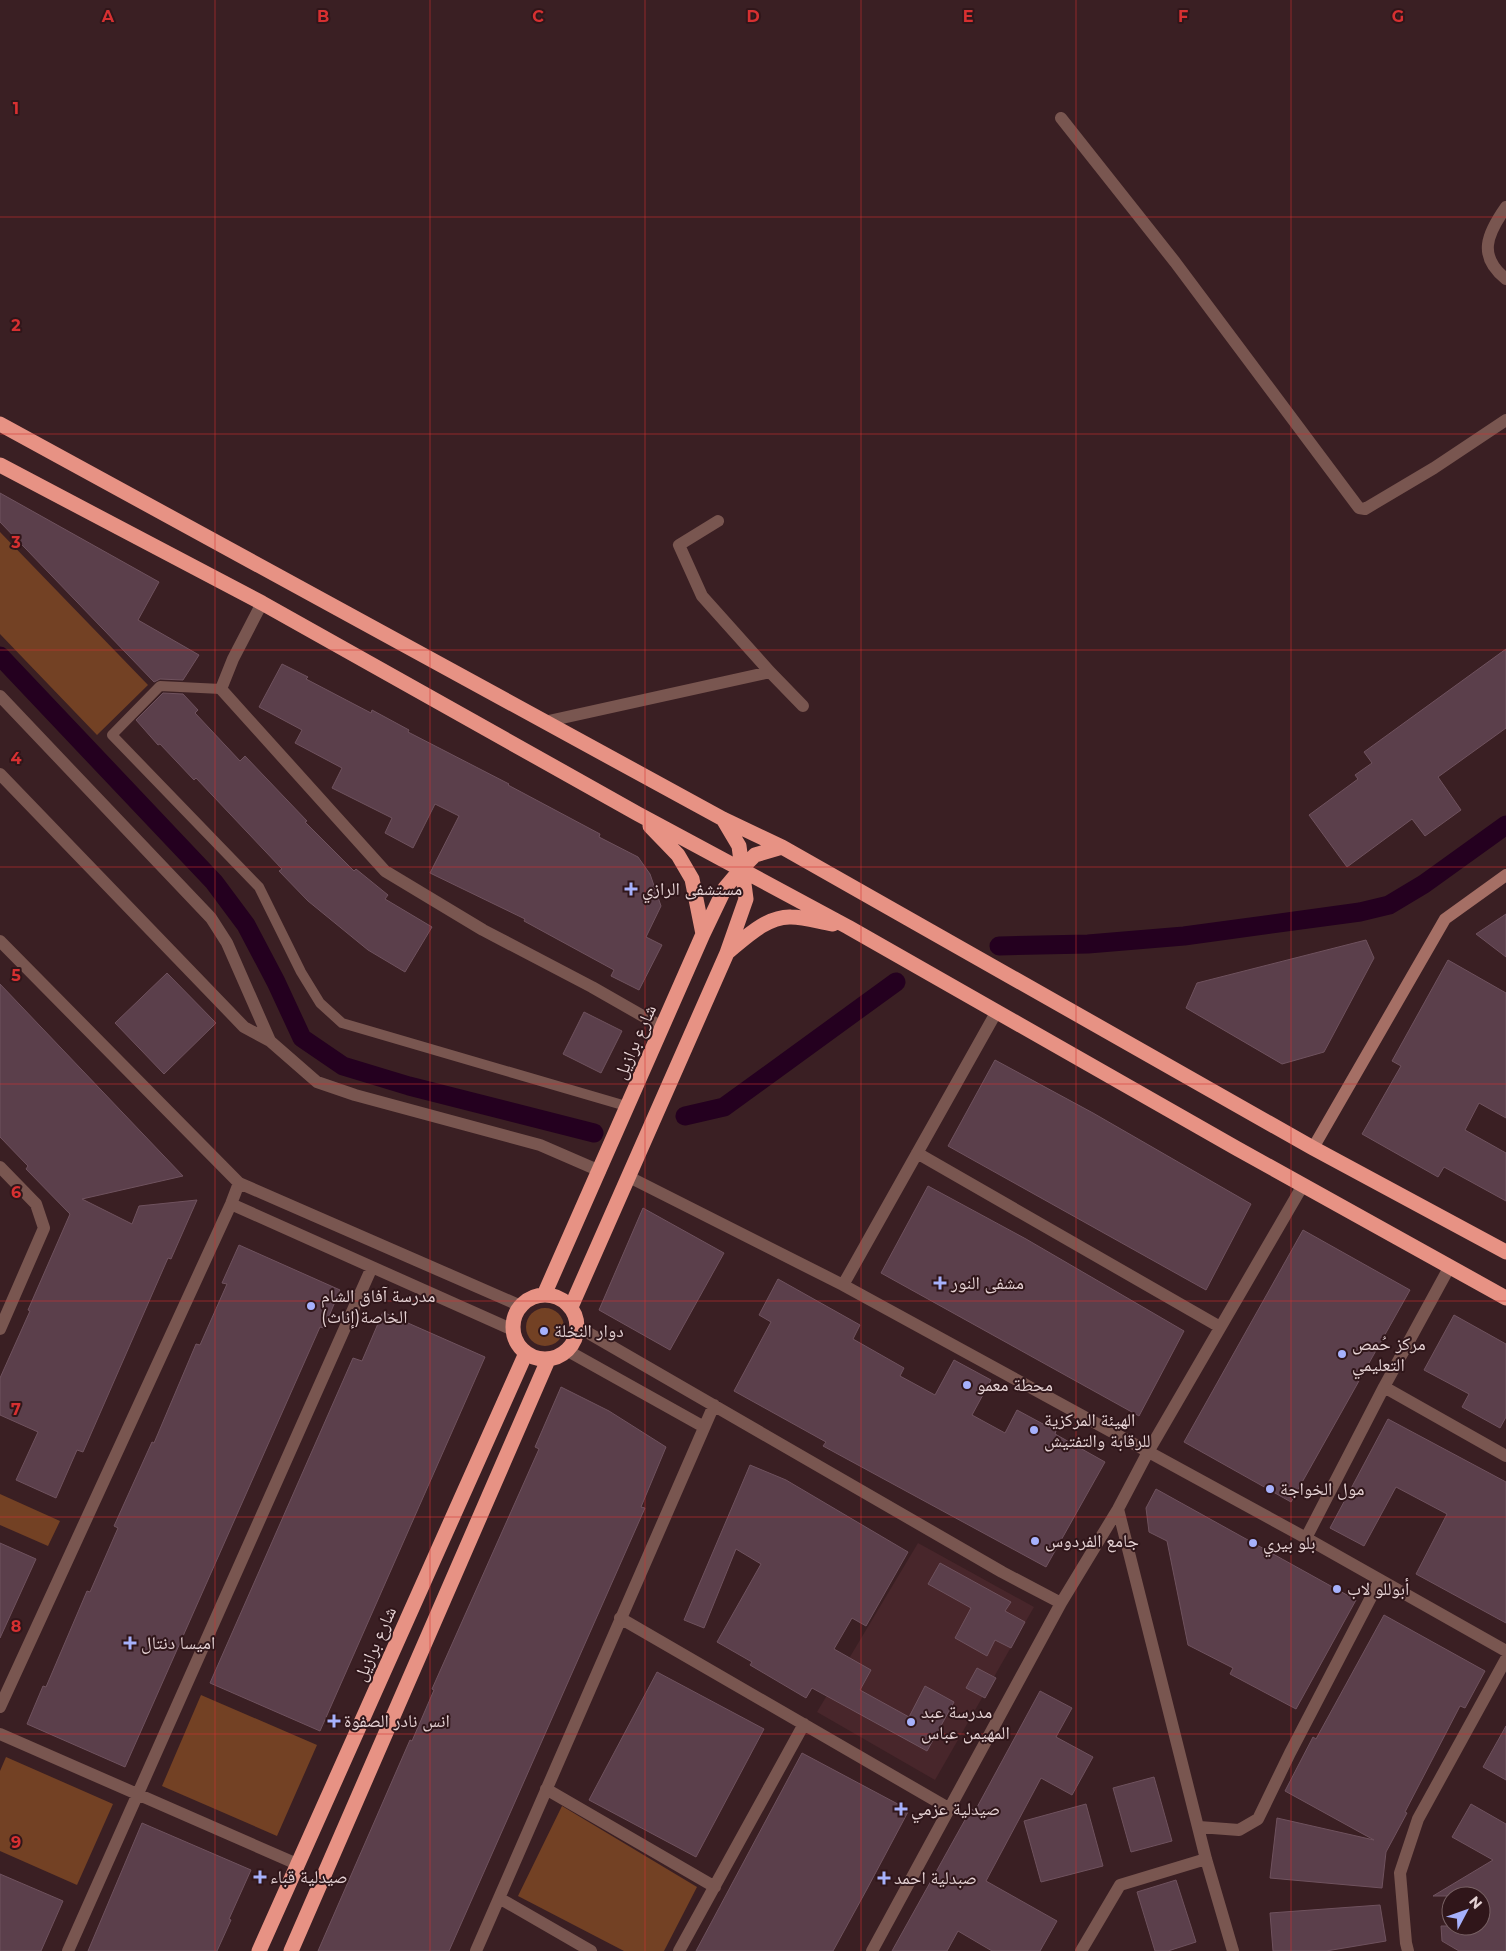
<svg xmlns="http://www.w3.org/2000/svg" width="1506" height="1951" font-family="Montserrat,'Noto Naskh Arabic',sans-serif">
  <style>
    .built { fill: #48262b }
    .green { fill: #734124 }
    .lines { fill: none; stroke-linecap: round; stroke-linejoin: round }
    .canal { stroke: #24001f; stroke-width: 19 }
    .building { fill: #5b3f4b; stroke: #6f525e }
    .lane { stroke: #795650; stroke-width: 10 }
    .street { stroke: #795650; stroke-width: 12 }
    .secondary { stroke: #a56f65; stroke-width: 12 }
    .highway { stroke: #e79284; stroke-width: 15 }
    .grid { fill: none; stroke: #d73031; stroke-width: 1; stroke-opacity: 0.55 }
    .poi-dot { fill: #a6b1fc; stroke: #30161a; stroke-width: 2 }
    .labels { text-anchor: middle; stroke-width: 4; stroke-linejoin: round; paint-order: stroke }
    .poi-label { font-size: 18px; fill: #e5d2d4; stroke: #30161a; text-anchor: start }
    .street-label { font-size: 18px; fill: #e5d2d4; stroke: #30161a }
    .grid-label { font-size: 16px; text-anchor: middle; font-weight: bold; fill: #d73031; stroke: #30161a; stroke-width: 4; stroke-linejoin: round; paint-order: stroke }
  </style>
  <rect width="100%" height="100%" fill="#3a1f23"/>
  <path class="built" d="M918,1543L1034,1607L935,1780L817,1712Z"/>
  <path class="green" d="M0,532L148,685L97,735L0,634Z
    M526 1327a19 19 0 1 1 38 0a19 19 0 1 1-38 0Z
    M0,1494L60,1521L48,1546L0,1525Z
    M201,1695L317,1745L277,1836L162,1786Z
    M6,1757L113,1804L77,1885L0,1851V1771Z
    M562,1806L697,1887L664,1951H624L518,1896Z"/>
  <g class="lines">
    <path class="canal" d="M0,656L214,882L246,925L276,982L302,1038L343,1066L409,1086L594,1133
      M999,946L1088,944L1184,936L1360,912L1389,905L1424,884L1506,825
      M685,1116L724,1107L896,982"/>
  </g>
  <path class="building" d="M0,493L159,582L138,620L199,655L183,680L160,679L154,682L0,522Z
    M1506,649V728L1438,777L1461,810L1425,836L1412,819L1347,867L1309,815L1358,779L1355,775L1372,763L1364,752Z
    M282,664L308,677L306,679L371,713L372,710L409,730L408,732L509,784L508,785L600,834L599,837L638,857L650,874L661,906L646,937L662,945L639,990L611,976L614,970L524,921L525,919L430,873L459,816L435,804L413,848L385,833L392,818L332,788L342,768L295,743L302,730L259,707Z
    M163,693L183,694L198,710L195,713L240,761L245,756L307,821L305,822L354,871L356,869L388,895L385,899L432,927L405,972L368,950L308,901L279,871L282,869L196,778L194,780L160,744L158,745L136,720Z
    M1506,914V957L1476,934Z
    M1366,940L1374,958L1324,1052L1282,1064L1186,1008L1197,983Z
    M1448,960L1506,993V1118L1479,1103L1465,1130L1506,1153V1201L1444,1167L1438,1177L1362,1134L1401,1066L1392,1061Z
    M167,973L216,1023L164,1074L115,1023Z
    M0,984L183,1176L82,1199L132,1224L139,1206L197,1200L171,1259L168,1258L83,1452L77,1450L56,1498L16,1480L38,1432L0,1415V1378L30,1311L28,1310L70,1214L26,1169L28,1166L0,1137Z
    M584,1012L622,1031L601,1073L563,1054Z
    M995,1060L1093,1113L1251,1204L1206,1290L948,1146Z
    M928,1186L1026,1239L1184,1331L1139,1416L881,1273Z
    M643,1208L724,1253L670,1350L599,1310Z
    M1303,1230L1410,1290L1291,1502L1184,1442Z
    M239,1245L340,1290L324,1328L320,1327L125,1767L27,1724L43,1686L46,1687L87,1591L90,1592L118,1528L114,1526L152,1442L154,1443L196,1344L200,1345L227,1284L222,1283Z
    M778,1279L860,1325L853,1339L904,1368L900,1376L935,1395L954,1360L991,1380L972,1415L1005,1433L1017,1410L1056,1431L1055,1434L1105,1462L1046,1567L823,1446L826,1442L734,1391L771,1322L759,1315Z
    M383,1312L485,1357L320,1731L210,1683L353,1358L362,1361Z
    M1454,1315L1506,1344V1417L1500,1428L1462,1407L1469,1394L1424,1370Z
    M561,1387L609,1411L666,1447L641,1507L645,1508L449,1951H318L410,1740L412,1741L434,1690L432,1689L539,1449L535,1447Z
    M1388,1419L1506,1482V1623L1416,1574L1447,1514L1396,1487L1364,1546L1330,1528Z
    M750,1465L786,1480L908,1552L866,1626L852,1618L834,1649L871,1670L860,1690L909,1717L925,1686L954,1702L927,1751L812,1688L806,1698L750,1665L752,1662L717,1642L761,1564L736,1549L704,1628L684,1620Z
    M1156,1489L1356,1600L1296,1709L1230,1674L1233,1668L1188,1645L1167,1541L1149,1532L1146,1508Z
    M0,1543L36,1559L0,1638Z
    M940,1563L1011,1602L1005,1611L1025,1622L1011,1648L995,1640L987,1656L955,1638L971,1608L928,1584Z
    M1384,1615L1485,1671L1465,1708L1460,1706L1405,1812L1407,1813L1386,1852L1382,1888L1270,1878L1277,1818L1374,1840L1285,1791L1313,1737L1316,1739Z
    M977,1668L996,1678L985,1698L966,1688Z
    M657,1672L764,1729L696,1857L589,1800Z
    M1040,1691L1072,1708L1056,1737L1093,1757L1072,1795L1041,1778L986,1881L1057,1921L1040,1951H992L958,1931L947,1951H892L971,1809L975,1811Z
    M1506,1726V1780L1483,1767Z
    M802,1753L909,1810L867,1889L833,1951H696Z
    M1154,1777L1172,1841L1131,1852L1113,1788Z
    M1086,1804L1103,1866L1041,1882L1024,1821Z
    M1471,1804L1506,1824V1951H1459L1442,1941L1441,1926H1481V1896H1433L1493,1860L1452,1837Z
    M142,1823L251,1870L229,1919L231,1920L217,1951H88Z
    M0,1874L63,1901L41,1951H0Z
    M1176,1880L1196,1942L1168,1951H1155L1137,1892Z
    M1380,1905L1386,1941L1326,1951H1273L1270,1913Z"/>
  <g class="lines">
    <path class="lane" d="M221,689L160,686L112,735L259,887L301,972L320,1003L342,1023L626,1106"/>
    <path class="street" d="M1061,118L1175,262L1359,508L1365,509L1434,468L1506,420
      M1506,207C1487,234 1477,256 1506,279
      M262,603L233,659L221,689L385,871L483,930L592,987L662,1027
      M770,672L803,706
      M0,696L211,918L227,943L270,1041L317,1082L355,1095L540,1145L600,1171
      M544,722L770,672L702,596L679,545L718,521
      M0,774L244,1027L270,1041
      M0,941L239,1183L521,1306
      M917,1153L1220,1327
      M0,1167L36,1204L44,1228L0,1329
      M629,1177L843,1285L1306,1538L1506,1651
      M231,1204L513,1330
      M1450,1266L1384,1387L1506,1456
      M843,1285L997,1011
      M578,1327L1002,1572L1061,1603
      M568,1351L704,1427
      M1118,1509L1206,1859L1233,1951
      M1306,1538L1384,1387
      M620,1618L950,1809
      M0,1707L231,1204L239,1183
      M0,1734L297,1864
      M546,1789L715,1887
      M1199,1827L1239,1830L1258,1819L1290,1753L1380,1580
      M499,1898L591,1951
      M68,1951L372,1267
      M476,1951L714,1405
      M679,1951L804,1724
      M872,1951L1061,1603L1118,1509L1148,1452L1303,1185
      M1081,1951L1120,1885L1206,1859
      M1408,1951L1406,1943L1400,1873L1418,1819L1506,1659"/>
    <path class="secondary" d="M1313,1148L1445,919L1506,875"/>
    <path class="highway" d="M0,424L723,819L782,847L1313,1148L1506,1252
      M0,465L262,603L638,814L848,927L1236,1148L1506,1298
      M650,826L678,855L692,879L703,934
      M728,952C745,938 767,916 791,917C805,917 820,922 833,924
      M513 1327a32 32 0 1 1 64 0a32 32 0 1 1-64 0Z
      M544,1295L703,934L725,888L741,869L755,855L782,847
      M571,1307L727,953L746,899L739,846L723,819
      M259,1951L526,1353
      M291,1951L548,1360"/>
  </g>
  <path class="grid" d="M215,0V1951M430,0V1951M645,0V1951M861,0V1951M1076,0V1951M1291,0V1951M0,217H1506M0,434H1506M0,650H1506M0,867H1506M0,1084H1506M0,1301H1506M0,1517H1506M0,1734H1506"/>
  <g class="poi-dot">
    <path d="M628.5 881.5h5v5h5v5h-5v5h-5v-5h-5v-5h5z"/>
    <path d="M937.5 1275.5h5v5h5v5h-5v5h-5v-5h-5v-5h5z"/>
    <circle cx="311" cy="1306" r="5"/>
    <circle cx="544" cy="1331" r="5"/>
    <circle cx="1342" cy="1354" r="5"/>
    <circle cx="967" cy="1385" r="5"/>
    <circle cx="1034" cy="1430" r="5"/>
    <circle cx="1270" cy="1489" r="5"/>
    <circle cx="1035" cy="1541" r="5"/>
    <circle cx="1253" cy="1543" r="5"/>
    <circle cx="1337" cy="1589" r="5"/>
    <path d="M127.5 1635.5h5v5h5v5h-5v5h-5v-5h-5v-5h5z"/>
    <path d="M331.5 1713.5h5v5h5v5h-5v5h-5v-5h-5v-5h5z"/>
    <circle cx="911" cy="1722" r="5"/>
    <path d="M898.5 1801.5h5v5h5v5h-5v5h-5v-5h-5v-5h5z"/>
    <path d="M257.5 1869.5h5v5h5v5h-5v5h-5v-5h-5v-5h5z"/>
    <path d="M881.5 1870.5h5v5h5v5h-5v5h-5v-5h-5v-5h5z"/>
  </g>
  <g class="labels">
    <g class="poi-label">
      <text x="642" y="895">مستشفى الرازي</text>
      <text x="951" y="1289">مشفى النور</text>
      <text x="321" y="1302">مدرسة آفاق الشام<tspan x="321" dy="21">الخاصة(إناث)</tspan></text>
      <text x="554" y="1337">دوار النخلة</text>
      <text x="1352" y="1350">مركز حُمص<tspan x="1352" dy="21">التعليمي</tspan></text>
      <text x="977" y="1391">محطة معمو</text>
      <text x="1044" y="1426">الهيئة المركزية<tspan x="1044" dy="21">للرقابة والتفتيش</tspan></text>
      <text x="1280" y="1495">مول الخواجة</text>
      <text x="1045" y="1547">جامع الفردوس</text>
      <text x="1263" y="1549">بلو بيري</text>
      <text x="1347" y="1595">أبوللو لاب</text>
      <text x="141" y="1649">اميسا دنتال</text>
      <text x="921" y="1718">مدرسة عبد<tspan x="921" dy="21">المهيمن عباس</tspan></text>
      <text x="344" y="1727">انس نادر الصفوة</text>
      <text x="911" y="1815">صيدلية عزمي</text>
      <text x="270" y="1883">صيدلية قباء</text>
      <text x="894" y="1884">صبدلية احمد</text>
    </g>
    <g class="street-label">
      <text transform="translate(635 1042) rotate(-66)" y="6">شارع برازيل</text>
      <text transform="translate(375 1644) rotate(-66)" y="6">شارع برازيل</text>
    </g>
  </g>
  <g class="grid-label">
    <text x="108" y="22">A</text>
    <text x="323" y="22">B</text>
    <text x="538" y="22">C</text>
    <text x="753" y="22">D</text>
    <text x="968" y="22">E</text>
    <text x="1183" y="22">F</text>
    <text x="1398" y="22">G</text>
    <text x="16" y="114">1</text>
    <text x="16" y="331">2</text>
    <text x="16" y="548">3</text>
    <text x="16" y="764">4</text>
    <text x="16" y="981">5</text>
    <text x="16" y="1198">6</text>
    <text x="16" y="1415">7</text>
    <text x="16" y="1632">8</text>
    <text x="16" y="1848">9</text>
  </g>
  <g transform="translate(1466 1911) rotate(49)"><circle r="24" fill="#30161a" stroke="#786164"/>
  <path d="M0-4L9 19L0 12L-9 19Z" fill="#a6b1fc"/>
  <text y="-8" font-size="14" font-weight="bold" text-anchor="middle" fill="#e5d2d4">N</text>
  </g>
</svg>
